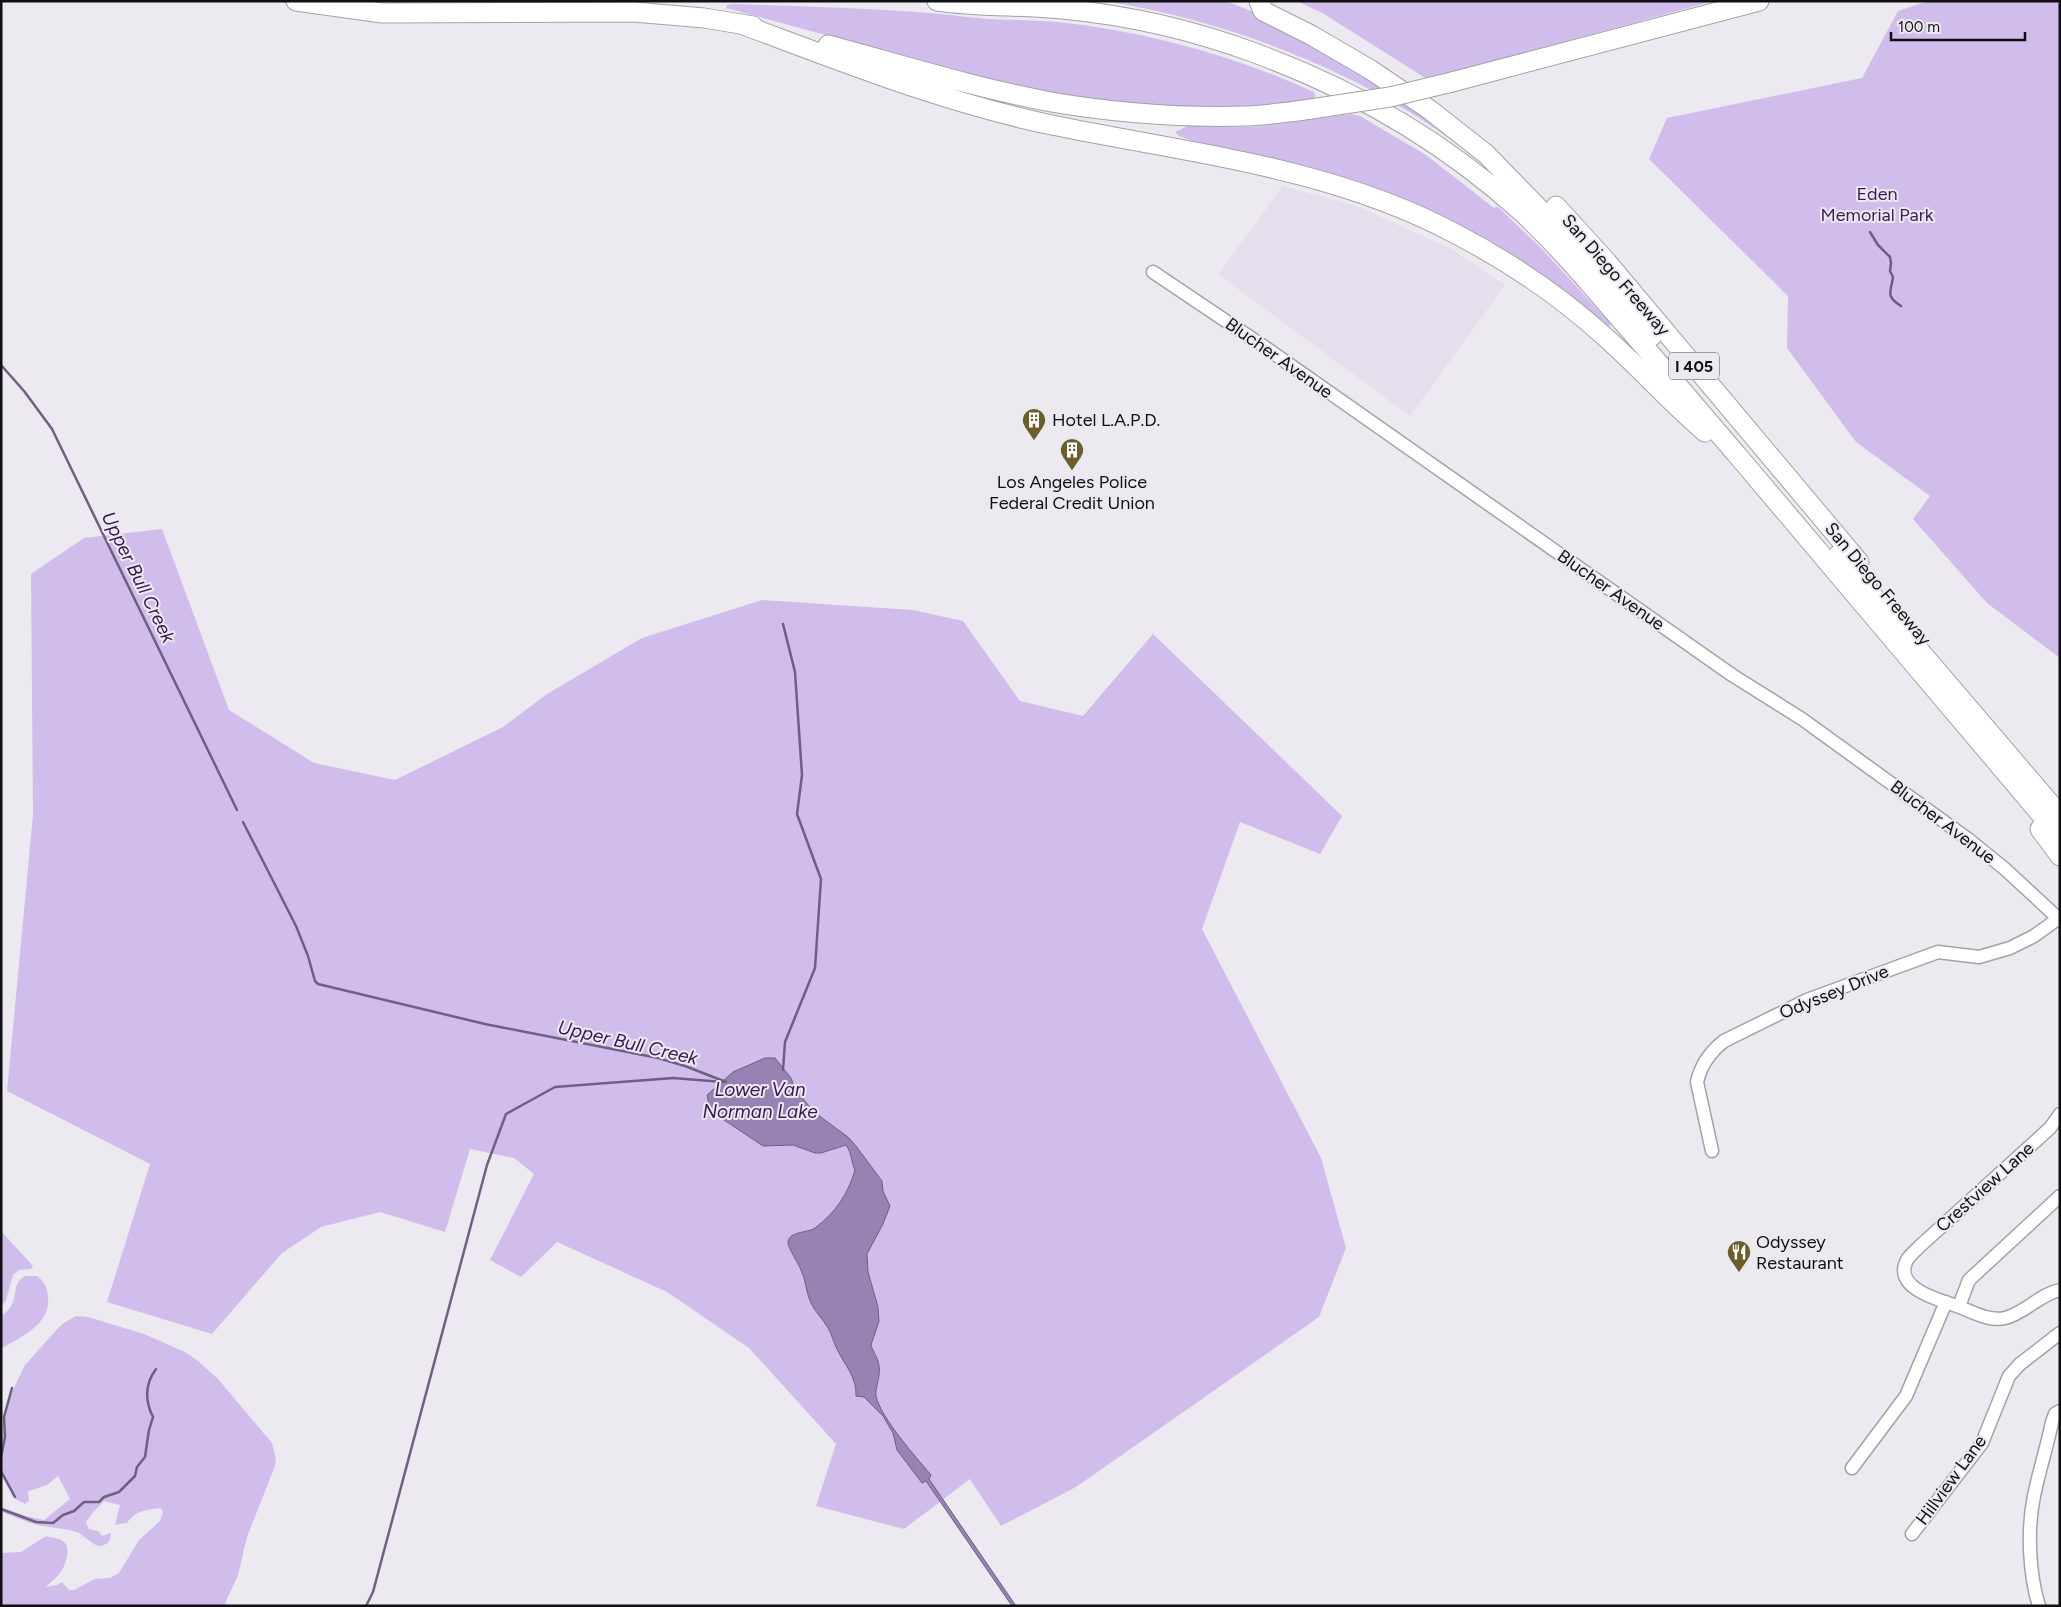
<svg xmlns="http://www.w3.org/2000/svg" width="2061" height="1607" font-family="Figtree,sans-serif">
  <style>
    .built { fill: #e4deed }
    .green { fill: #d1bdeb }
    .water { fill: #9881b3; stroke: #6f5f83 }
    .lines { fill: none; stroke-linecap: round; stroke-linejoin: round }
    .stream { stroke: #6f5f83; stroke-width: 2.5 }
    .minor-casing { stroke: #a4a1a7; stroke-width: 15 }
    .highway-casing { stroke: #a4a1a7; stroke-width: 21 }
    .minor { stroke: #fff; stroke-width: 12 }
    .highway { stroke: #fff; stroke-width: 19 }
    .highway-bridge-casing { stroke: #a4a1a7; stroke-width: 21; stroke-linecap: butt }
    .highway-bridge { stroke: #fff; stroke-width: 19 }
    .labels { text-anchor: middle; stroke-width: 4; stroke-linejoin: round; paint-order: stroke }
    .shield { fill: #ece9f0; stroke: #525055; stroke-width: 1 }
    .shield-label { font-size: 16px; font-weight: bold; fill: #100f12 }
    .park-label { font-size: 18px; fill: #3b1b59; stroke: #ece9f0 }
    .street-label { font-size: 18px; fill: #100f12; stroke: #ece9f0 }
    .poi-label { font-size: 18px; fill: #100f12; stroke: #ece9f0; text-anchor: start }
    .water-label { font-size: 19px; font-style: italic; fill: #381754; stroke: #ece9f0 }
  </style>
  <rect width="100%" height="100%" fill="#ece9f0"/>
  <path class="built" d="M1283,186L1356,206L1451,249L1505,285L1410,416L1218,274Z"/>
  <path class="green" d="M1105,1H1226L1266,17L1411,102L1517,190C1480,161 1443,132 1403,108C1312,54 1209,18 1105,1Z
    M1297,1H1714L1427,79L1324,14Z
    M1928,1H2060V658L1987,603L1913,519L1930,496L1856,442L1787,348L1788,296L1649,159L1667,118L1862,78L1898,11Z
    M734,4C811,7 891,8 968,17C998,21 1029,19 1059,22C1147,32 1233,55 1314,92L1316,98L1314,100L1286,105L1209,108L1138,105L1024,89L726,8L727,5Z
    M1351,114L1360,116L1426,155L1494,208L1497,206L1542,249L1611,324L1608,327L1565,290L1507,255L1179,136L1175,132L1188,126L1252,127Z
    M162,529L229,710L314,763L395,780L503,727L547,694L642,638L762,600L913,610L963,621L1020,701L1083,716L1153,634L1342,816L1320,854L1240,822L1202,929L1321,1158L1346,1248L1319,1317L1076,1487L1001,1526L970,1479L904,1529L816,1506L836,1444L749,1348L667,1292L557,1242L521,1277L490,1260L534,1174L514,1158L470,1149L445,1232L380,1212L321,1227L282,1253L212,1334L107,1302L150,1164L7,1091L33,815L31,574L84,538Z
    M1,1231L33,1266L31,1269L19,1270L13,1275L6,1300L1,1307Z
    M26,1276H37C44,1281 47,1287 48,1296C51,1325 22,1336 1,1349V1316C23,1303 8,1283 26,1276Z
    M76,1316L88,1317L144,1334L185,1352L198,1361L218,1379L272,1443L276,1459L275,1466L247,1537L238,1575L224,1606H1V1553L21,1552L46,1536C52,1538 61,1538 65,1543C71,1549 65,1567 60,1573C57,1578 50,1582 46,1587L57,1585L62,1582L69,1590H74L95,1579L110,1578L119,1573L139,1540L160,1521L163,1512L161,1508C146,1510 136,1510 127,1523L115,1525L120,1505L104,1501L93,1512L86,1522L89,1529L98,1531L102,1536L111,1533C111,1540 108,1545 100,1546C93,1546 84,1535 77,1532C64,1528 51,1528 38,1525C26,1522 13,1516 1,1512V1507L26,1516L44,1520L70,1499L58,1476L47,1485L29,1491L28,1493L29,1501L25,1504L14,1498L1,1475L3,1418L9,1398L25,1365L62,1324Z"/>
  <path class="water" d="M765,1058H775L791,1078L795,1089L814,1112L848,1137L856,1146L882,1181L883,1191L890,1206L883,1224L867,1254L868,1272L878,1307L879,1321L871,1345C873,1352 879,1360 879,1366C881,1376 875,1387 876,1396C881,1418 915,1456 931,1475L929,1479L1016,1606H1012L926,1481L922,1483L897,1450L893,1433L883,1416L864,1397L856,1396C857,1377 844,1364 837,1349C833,1342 832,1334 828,1328C823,1319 815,1312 811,1303C806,1293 806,1280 801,1270C799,1264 788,1248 788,1243C788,1231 808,1233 815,1228C836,1212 848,1194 855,1170C851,1162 852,1153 846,1145L821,1153H815L793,1145L763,1146L715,1114L709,1105L707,1095L733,1072Z"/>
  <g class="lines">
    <path class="stream" d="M1870,232L1878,245L1890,257L1891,263L1890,271L1893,277C1891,292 1885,296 1901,306
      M1,365L24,391L52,429L237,810
      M243,822L296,926L308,956L315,981L318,984L485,1024L658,1058L685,1066L726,1082
      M783,1070L785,1042L815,968L821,879L797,814L802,775L795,672L783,624
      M1,1457L5,1437L4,1417L12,1388
      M1,1471L15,1497
      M1,1509L36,1522L53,1523L63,1515L74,1511L84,1502H99L104,1497L119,1492L135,1476L137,1467L145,1457L149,1430L153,1417C145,1401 145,1384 156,1369
      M366,1606L373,1592L487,1165L506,1114L555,1087L673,1078L723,1082"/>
    <g class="minor-casing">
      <path id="minor" d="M1153,272L1266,348L1732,675L1802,719L1968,839L2005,869L2060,920
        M2060,1114L2050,1128L1920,1246C1916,1250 1910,1255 1907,1260C1892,1288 1939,1300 1957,1306C1971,1311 1989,1322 2005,1318C2025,1313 2040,1294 2060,1290
        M1712,1151L1697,1082C1701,1064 1710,1052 1724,1041L1807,1000L1938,952L1979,957L2010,948L2034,936L2059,918
        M1959,1306L1969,1280L2060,1196
        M1852,1468L1906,1396L1946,1302
        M1912,1534L1982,1443L2009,1376L2020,1364L2060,1333
        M2039,1606C2029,1574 2027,1529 2034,1496C2039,1471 2047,1447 2052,1422L2055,1414L2060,1411"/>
    </g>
    <g class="highway-casing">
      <path id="highway" d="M296,1L382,13L634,12L704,18L753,26
        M937,1C978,7 1020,5 1062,9C1127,15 1193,30 1255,53C1353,89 1446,143 1524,214C1561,249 1594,289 1628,328C1665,370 1701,413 1738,456C1846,582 1952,711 2060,837
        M1259,1L1263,11L1311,35L1371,70L1430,110L1486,154L1558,228L1652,336
        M741,24C843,62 945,103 1052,125C1188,153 1330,167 1454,233C1508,261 1559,295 1604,336C1639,367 1670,402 1705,432
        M828,45C902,65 976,88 1051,102C1116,113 1182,118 1247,116C1268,115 1290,112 1311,109
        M1452,82L1759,1
        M1556,206L1607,262L1859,562
        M1838,555L2060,815
        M2040,829L2060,856"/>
    </g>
    <use href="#minor" class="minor"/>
    <use href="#highway" class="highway"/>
    <g class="highway-bridge-casing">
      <path id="highway-bridge" d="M1311,109L1390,97L1452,82"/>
    </g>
    <use href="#highway-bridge" class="highway-bridge"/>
  </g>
  <defs>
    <g id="building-pin" transform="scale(1.25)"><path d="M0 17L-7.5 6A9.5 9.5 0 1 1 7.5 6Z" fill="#6b5e2b" stroke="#ece9f0"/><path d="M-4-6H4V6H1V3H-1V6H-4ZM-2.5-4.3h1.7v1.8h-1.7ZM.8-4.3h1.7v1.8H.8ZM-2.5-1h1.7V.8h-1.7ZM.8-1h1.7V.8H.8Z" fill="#fff"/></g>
    <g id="restaurant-pin" transform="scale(1.25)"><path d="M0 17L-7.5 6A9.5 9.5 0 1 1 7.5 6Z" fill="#6b5e2b" stroke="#ece9f0"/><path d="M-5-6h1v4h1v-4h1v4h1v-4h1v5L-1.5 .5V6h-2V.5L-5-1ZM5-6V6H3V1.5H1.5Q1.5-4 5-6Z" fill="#fff"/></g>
  </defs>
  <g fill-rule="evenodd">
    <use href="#building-pin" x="1034" y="420"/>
    <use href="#building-pin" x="1072" y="450"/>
    <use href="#restaurant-pin" x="1739" y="1252"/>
  </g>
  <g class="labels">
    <rect class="shield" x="1669" y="352.5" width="50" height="27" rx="4"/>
    <g class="shield-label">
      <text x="1694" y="372">I 405</text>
    </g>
    <g class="park-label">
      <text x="1877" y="200">Eden<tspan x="1877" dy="21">Memorial Park</tspan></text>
    </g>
    <g class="street-label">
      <text transform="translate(1616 275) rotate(49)" y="6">San Diego Freeway</text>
      <text transform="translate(1279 358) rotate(35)" y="6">Blucher Avenue</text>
      <text transform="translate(1878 584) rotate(50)" y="6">San Diego Freeway</text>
      <text transform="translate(1611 590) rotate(35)" y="6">Blucher Avenue</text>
      <text transform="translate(1943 822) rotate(37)" y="6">Blucher Avenue</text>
      <text transform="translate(1834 992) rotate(-22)" y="6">Odyssey Drive</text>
      <text transform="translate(1985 1187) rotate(-42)" y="6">Crestview Lane</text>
      <text transform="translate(1951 1480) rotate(-54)" y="6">Hillview Lane</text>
    </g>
    <g class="poi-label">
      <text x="1052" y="426">Hotel L.A.P.D.</text>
      <text x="1072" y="488" text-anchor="middle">Los Angeles Police<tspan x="1072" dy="21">Federal Credit Union</tspan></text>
      <text x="1756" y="1248">Odyssey<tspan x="1756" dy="21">Restaurant</tspan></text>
    </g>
    <g class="water-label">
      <text transform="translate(139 577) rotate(64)" y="7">Upper Bull Creek</text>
      <text transform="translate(628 1042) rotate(13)" y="7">Upper Bull Creek</text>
      <text x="760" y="1096">Lower Van<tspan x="760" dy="22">Norman Lake</tspan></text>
    </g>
  </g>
  <rect width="2061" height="1607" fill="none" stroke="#100f12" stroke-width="5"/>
  <path d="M1891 32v8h134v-8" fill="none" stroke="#100f12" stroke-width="2.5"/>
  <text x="1898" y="32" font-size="15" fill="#100f12" stroke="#ece9f0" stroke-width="4" paint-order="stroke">100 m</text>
</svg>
